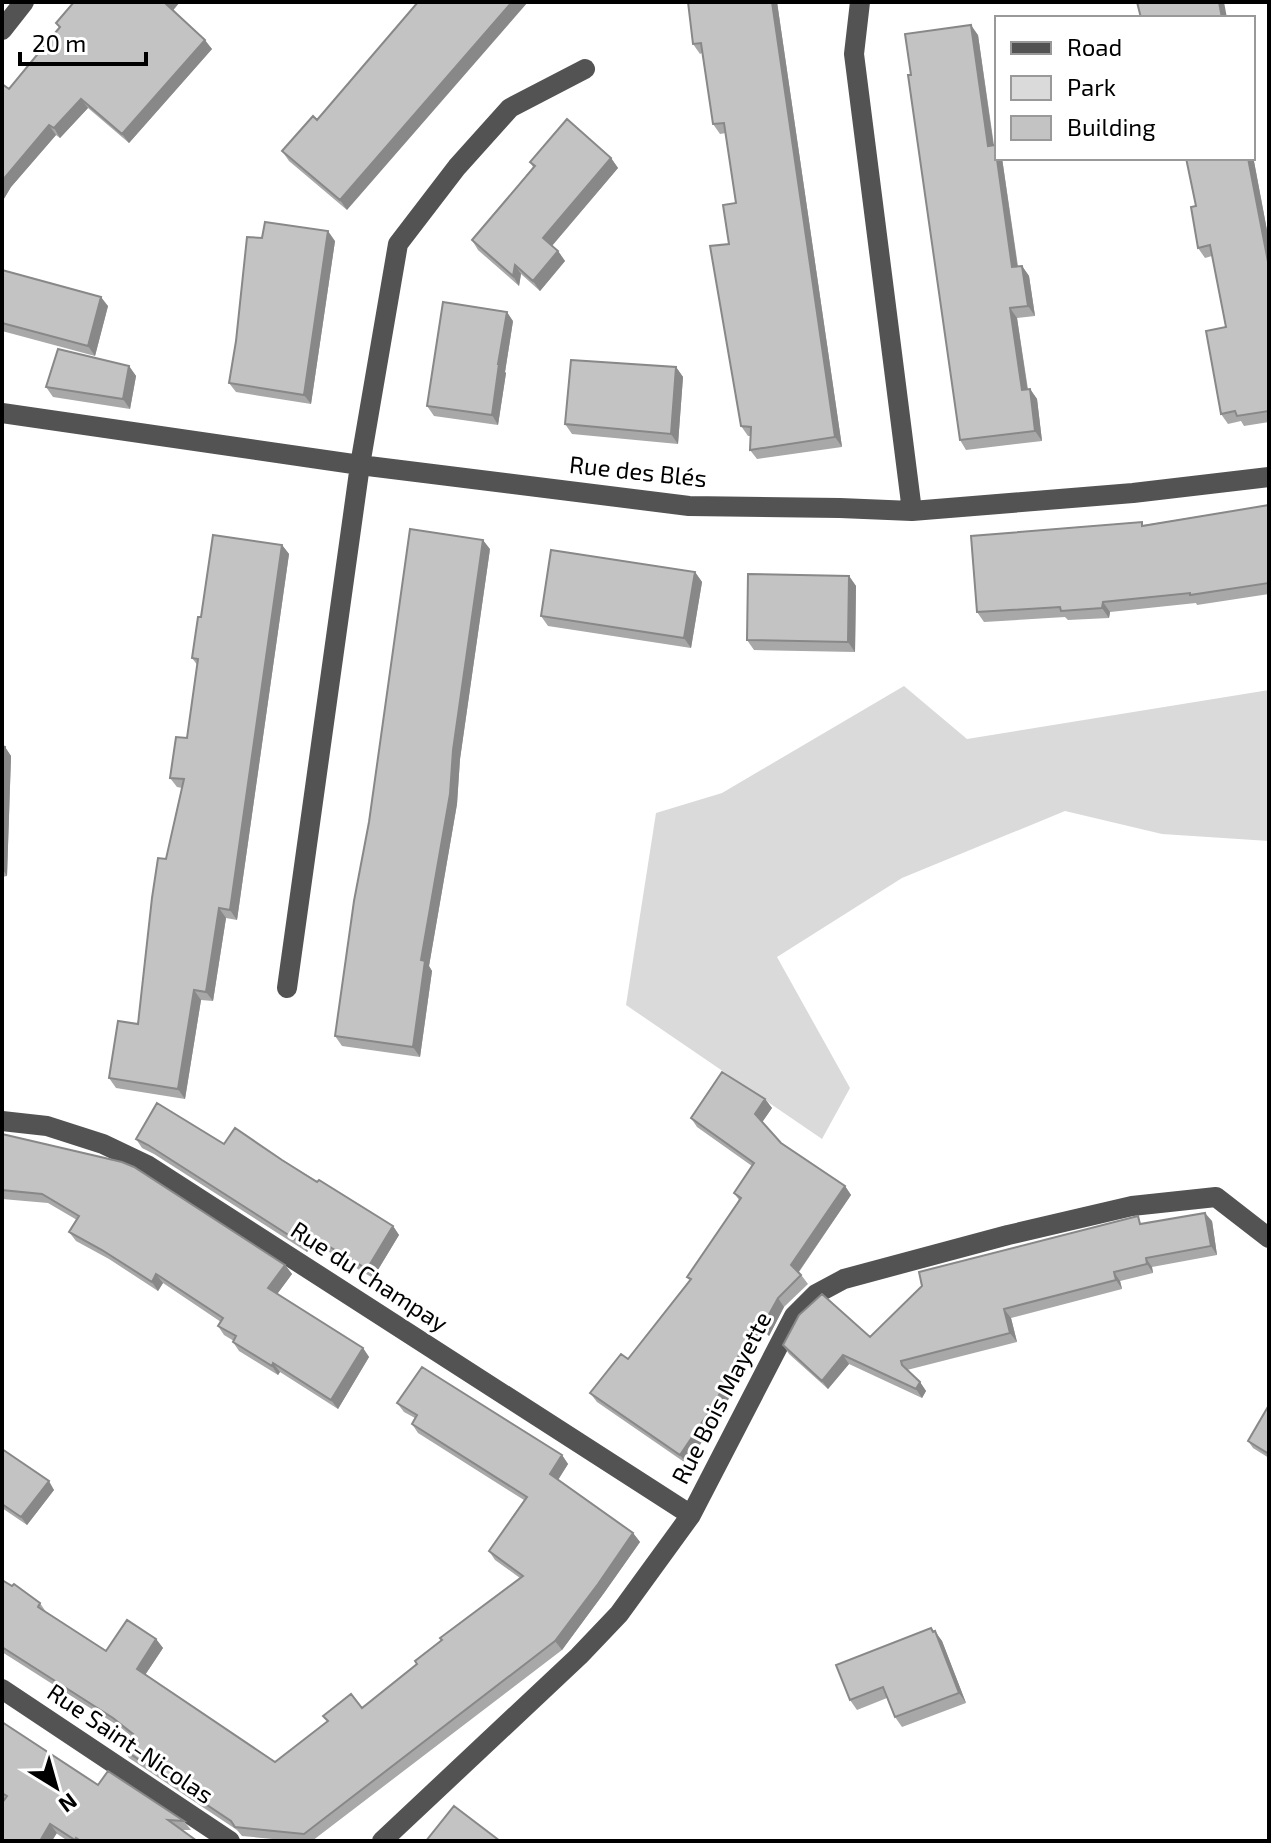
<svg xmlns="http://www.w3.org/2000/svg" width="1271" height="1843" font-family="'Exo 2',sans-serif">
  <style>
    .green { fill: #dadada }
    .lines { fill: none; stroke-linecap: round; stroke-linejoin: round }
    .minor { stroke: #535353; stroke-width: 20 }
    .wall { fill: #a8a8a8 }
    .shaded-wall { fill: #888 }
    .building { fill: #c3c3c3; stroke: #888; stroke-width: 2 }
    .labels { text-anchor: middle; stroke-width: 6; stroke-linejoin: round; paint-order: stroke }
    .street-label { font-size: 24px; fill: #000; stroke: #fff }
  </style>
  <rect width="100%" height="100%" fill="#fff"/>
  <path class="green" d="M904,686L967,739L1269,690V841L1162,834L1065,811L902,878L777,957L850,1088L822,1139L626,1005L656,813L722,793Z"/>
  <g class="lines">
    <path class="minor" d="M860,2L854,54L912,511
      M2,30L24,2
      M2,413L360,465L689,506L840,508L912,511L1133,493L1269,477
      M287,988L360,465L398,244L457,167L510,108L585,69
      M2,1121L47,1126L103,1144L147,1165L691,1515
      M2,1689L230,1841
      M382,1841L579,1656L619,1614L691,1515L794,1316L816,1294L844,1279L1008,1235L1132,1206L1216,1197L1269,1238"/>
  </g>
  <path class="wall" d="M688,2H777L842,447L757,459L750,450V436H748L741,426L729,244L736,203L726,133L720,134L713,124L702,53L700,54L693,44Z
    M173,11L212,49L129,143L88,108L60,138L56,135L11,187L2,202V84L9,89L60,28L56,23Z
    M978,35L994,145L997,158H1002L1018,266H1022L1029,276L1035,316L1017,318L1028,389H1030L1037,399L1042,441L966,450L960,440L911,75Z
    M313,116L347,210L289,161L282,151Z
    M1253,156L1269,241V422L1244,426L1241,421L1228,424L1221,414L1226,327L1212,256L1205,258L1198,248L1196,206L1253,158Z
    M611,158L618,168L552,246L558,251L565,261L540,291L521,274L519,286L478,250L472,240L533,167L530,162Z
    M262,238L335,241L311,404L236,392L229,383Z
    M2,270L108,306L95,356L2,331Z
    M513,321L505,372L506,373L498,425L434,416L427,406Z
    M129,366L136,376L130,409L53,397L46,387Z
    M676,367L683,377L678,444L572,434L565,424Z
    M1269,505V594L1197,605L1196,603L1110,612L1109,618L1068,620L1065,617L984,622L977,612L1144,525Z
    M282,545L289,554L237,920L226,918L213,1001L201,1000L185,1099L116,1088L109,1078L138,1024L166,859L182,788L177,787L170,778L187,738L198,666L192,658L201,617Z
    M490,549L460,759L457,804L429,966L432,971L420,1057L342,1046L335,1036Z
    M695,572L702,582L691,648L548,626L541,616Z
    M849,576L856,586L855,652L754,650L747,640Z
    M2,746L5,747L11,756L7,876L2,877Z
    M765,1099L772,1108L762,1122L781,1143L845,1186L851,1195L799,1272L808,1284L784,1307L769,1336L763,1330L722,1412L687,1464L597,1402L590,1393L628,1359L690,1281L687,1277L739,1200L734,1193L752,1166L697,1127L691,1118Z
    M2,1134L285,1265L292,1274L277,1294L363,1348L369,1357L338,1409L280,1372L278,1375L239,1351L233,1342L234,1341L224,1335L218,1326L221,1322L163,1283L158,1291L109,1259L76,1241L69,1232L77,1220L48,1203L2,1199Z
    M136,1139L224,1144L282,1160L393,1226L399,1235L373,1278L314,1243L307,1252L154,1154L142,1148Z
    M1212,1221L1217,1255L1152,1267L1153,1273L1120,1281L1122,1289L1011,1318L1017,1342L907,1370L920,1382L926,1391L922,1398L849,1364L828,1389L789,1354L783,1345L870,1337L1144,1223Z
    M397,1403L562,1455L568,1464L558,1480L633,1533L640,1542L604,1593L562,1650L312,1841H294L242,1836L237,1830L129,1758L123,1749L132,1737L120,1727L2,1652V1580L40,1603L46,1612L106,1651L156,1639L163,1648L145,1675L275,1762L362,1708L417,1664L520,1578L495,1560L489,1551L524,1500L418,1433L412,1424L415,1418L404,1412Z
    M1269,1405V1458L1253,1448L1248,1441Z
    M2,1449L54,1490L27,1525L2,1508Z
    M934,1632L942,1641L966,1703L902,1727L895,1717L887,1698L857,1710L850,1700Z
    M2,1719L5,1724L98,1785L184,1821L191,1830H182L197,1841H68L2,1798Z"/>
  <path class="shaded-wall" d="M165,2H180L171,13L165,3Z
    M512,2H528L347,210L340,200Z
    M772,2H777L842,447L835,437Z
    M1219,2H1224L1227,18H1222Z
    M971,25L978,35L995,156L988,146Z
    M205,40L212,49L129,143L122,134Z
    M81,99L88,108L60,138L54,128Z
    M49,125L56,135L11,187L2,202V181L4,177Z
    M995,145L997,148V158H1002L1019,277L1012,267Z
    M1253,156L1269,241V267L1248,158H1253Z
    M611,158L618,168L550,248L543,238Z
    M328,231L335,241L311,404L304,395Z
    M558,251L565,261L540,291L533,281Z
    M515,265L521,274L519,286L513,276Z
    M1022,266L1029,276L1035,316L1028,306Z
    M101,297L108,306L95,356L88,346Z
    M1010,308L1017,318L1029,400L1022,390Z
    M507,312L513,321L505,372L506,373L498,425L492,415L498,364Z
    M129,366L136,376L130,409L123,399Z
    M676,367L683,377L678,444L671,434Z
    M1030,389L1037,399L1042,441L1035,431Z
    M483,540L490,549L460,759L457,804L429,966L432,971L420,1057L413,1047L421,960Z
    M282,545L289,554L237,920L230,910Z
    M695,572L702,582L691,648L684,638Z
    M849,576L856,586L855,652L848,642Z
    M1103,602L1110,612L1109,618L1102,608Z
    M5,747L11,756L7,876L2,868Z
    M219,908L226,918L213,1001L206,992Z
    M194,990L201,1000L185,1099L178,1089Z
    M765,1099L772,1108L761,1124L755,1114Z
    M845,1186L851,1195L797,1274L791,1265Z
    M1205,1213L1212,1221L1217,1255L1211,1246Z
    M393,1226L399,1235L373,1278L367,1269Z
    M308,1234L314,1243L307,1252L301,1243Z
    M1146,1258L1152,1267L1153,1273L1147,1264Z
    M285,1265L292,1274L275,1297L268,1288Z
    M1114,1272L1120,1281L1122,1289L1116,1280Z
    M156,1274L163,1283L158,1291L152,1282Z
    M778,1298L784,1307L769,1336L762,1327Z
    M1004,1309L1011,1318L1017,1342L1010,1333Z
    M756,1321L763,1330L722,1412L687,1464L680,1455Z
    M363,1348L369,1357L338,1409L331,1400Z
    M843,1355L849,1364L828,1389L822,1381Z
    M273,1363L280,1372L278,1375L272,1366Z
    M920,1382L926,1391L922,1398L916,1389Z
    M562,1455L568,1464L556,1483L550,1474Z
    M49,1481L54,1490L27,1525L21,1517Z
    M633,1533L640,1542L604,1593L562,1650L555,1641Z
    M931,1628L938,1637L935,1631L942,1641L966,1703L959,1693Z
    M156,1639L163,1648L143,1678L137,1669Z
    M50,1824L57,1833L52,1841H40Z"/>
  <path class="building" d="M74,2H165V3L205,40L122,134L81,99L54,128L49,125L2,181V84L9,89L60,27L56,23Z
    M418,2H512L340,200L282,151L313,116L317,120Z
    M688,2H772L835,437L750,450L751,427L741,426L710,246L729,244L723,205L736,203L724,123L713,124L701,43L693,44Z
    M1137,2H1219L1222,18H1141Z
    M971,25L988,146L995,145L1012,267L1022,266L1028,306L1010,308L1022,390L1030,389L1035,431L960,440L908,75H911L905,34Z
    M567,119L611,158L543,238L558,251L533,281L515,265L513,276L472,240L535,166L530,162Z
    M1186,158H1248L1269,267V411L1237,416L1235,411L1221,414L1206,331L1226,327L1210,245L1198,248L1191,207L1196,206Z
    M265,222L328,231L304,395L229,383L236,341L247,237L262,238Z
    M2,270L101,297L88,346L2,323Z
    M443,302L507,312L498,364H499L492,415L427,406Z
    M58,349L129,366L123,399L46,387Z
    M571,360L676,367L671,434L565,424Z
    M1269,505V583L1190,595V593L1103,602L1102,608L1061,611L1060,607L977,612L971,536L1142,522V526Z
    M410,529L483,540L453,750L450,794L421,960L425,961L413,1047L335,1036L354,901L369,822Z
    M213,535L282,545L230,910L219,908L206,992L194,990L178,1089L109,1078L118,1021L138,1024L152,898L158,858L166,859L184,779L170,778L176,737L187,738L198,659L192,658L198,617H201Z
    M551,550L695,572L684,638L541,616Z
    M748,574L849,576L848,642L747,640Z
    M2,746L5,747L2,841Z
    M722,1072L765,1099L755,1114L781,1143L845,1186L791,1265L801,1275L778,1298L762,1327L756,1321L715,1403L680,1455L590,1393L621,1354L628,1359L691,1279L687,1277L741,1198L734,1193L754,1163L691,1118Z
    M157,1103L224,1144L235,1128L282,1160L317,1182L319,1180L393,1226L367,1269L308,1234L301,1243L148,1145L136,1139Z
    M2,1134L122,1162L134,1167L285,1265L268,1288L363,1348L331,1400L273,1363L272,1366L233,1342L236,1336L218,1326L223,1318L156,1274L152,1282L102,1250L69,1232L79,1216L42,1194L2,1190Z
    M1205,1213L1211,1246L1146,1258L1147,1264L1114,1272L1116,1280L1004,1309L1010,1333L901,1361L902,1365L920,1382L916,1389L843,1355L822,1381L783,1345L799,1315L822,1294L870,1337L922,1286L919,1272L1138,1216L1140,1224Z
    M422,1367L562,1455L550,1474L633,1533L598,1584L555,1641L304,1834L235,1827L231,1821L123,1749L133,1734L113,1718L2,1647V1580L12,1586L14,1584L40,1603L38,1607L106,1651L127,1620L156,1639L137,1669L275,1762L328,1721L323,1716L351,1694L362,1708L417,1664L415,1661L442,1640L440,1638L523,1576L489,1551L527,1497L412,1424L417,1415L397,1403Z
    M1269,1405V1454L1248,1441Z
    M2,1449L49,1481L21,1517L2,1504Z
    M931,1628L933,1632L935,1631L959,1693L895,1717L883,1687L850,1700L836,1665Z
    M2,1722L98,1785L108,1771L184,1821L168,1820L197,1841H81L76,1838L75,1840L50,1824L40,1841H2V1803L7,1796L2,1793Z
    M454,1806L500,1841H426Z"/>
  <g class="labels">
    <g class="street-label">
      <text transform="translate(638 472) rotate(6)" y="8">Rue des Blés</text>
      <text transform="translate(369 1277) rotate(33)" y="8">Rue du Champay</text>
      <text transform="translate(722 1398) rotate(-63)" y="8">Rue Bois Mayette</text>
      <text transform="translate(130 1744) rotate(34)" y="8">Rue Saint-Nicolas</text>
    </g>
  </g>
  <rect width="1271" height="1843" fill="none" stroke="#000000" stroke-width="8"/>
  <rect x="995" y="16" width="260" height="144" fill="#ffffff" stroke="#999999" stroke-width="2"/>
  <rect x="1011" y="42" width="40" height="12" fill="#535353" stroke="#999999" stroke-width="2"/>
  <text x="1067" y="56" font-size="24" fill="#000000">Road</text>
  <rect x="1011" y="76" width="40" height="24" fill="#dadada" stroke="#999999" stroke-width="2"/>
  <text x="1067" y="96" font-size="24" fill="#000000">Park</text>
  <rect x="1011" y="116" width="40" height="24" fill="#c3c3c3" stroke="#999999" stroke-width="2"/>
  <text x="1067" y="136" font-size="24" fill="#000000">Building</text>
  <g transform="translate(56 1787) rotate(143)" stroke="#ffffff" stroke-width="6" paint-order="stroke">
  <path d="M0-6L14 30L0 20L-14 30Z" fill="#000000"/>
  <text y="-12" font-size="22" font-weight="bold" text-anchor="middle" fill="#000000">N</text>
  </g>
  <path d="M20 52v12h126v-12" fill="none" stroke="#000000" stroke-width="4"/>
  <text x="32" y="52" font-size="24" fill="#000000" stroke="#ffffff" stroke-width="6" paint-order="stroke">20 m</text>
</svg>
